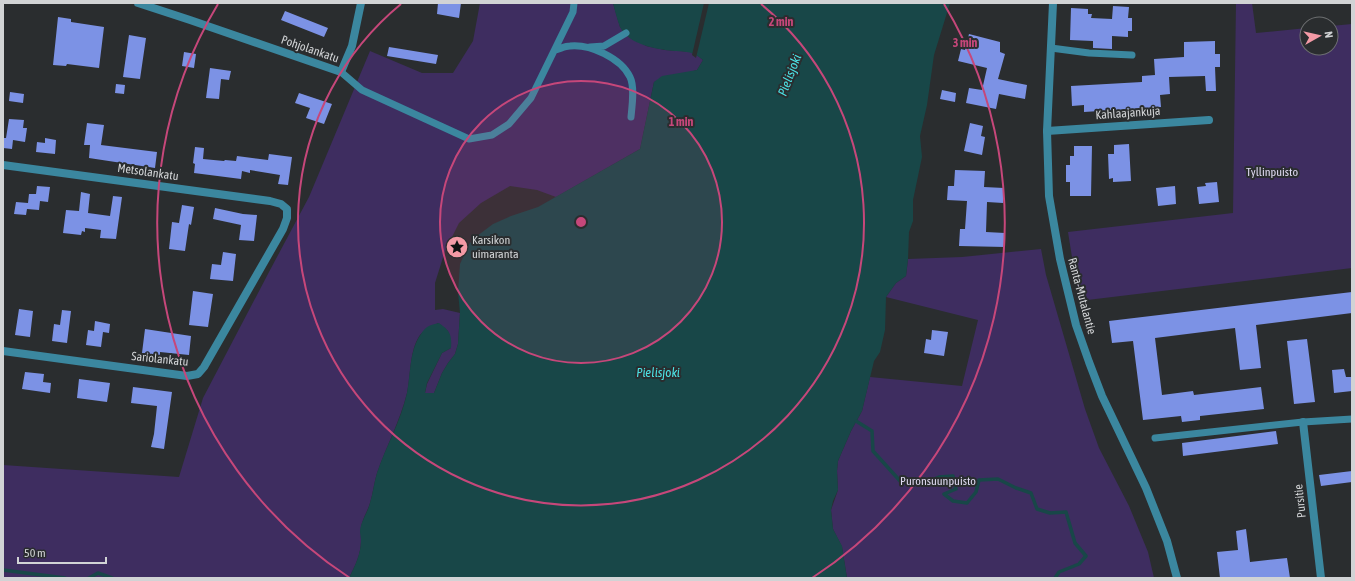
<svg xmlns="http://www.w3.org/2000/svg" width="1355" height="581" font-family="'Asap Condensed',sans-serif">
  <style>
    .green { fill: #3e2d60 }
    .water { fill: #184748 }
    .pier { fill: #2a2d2f }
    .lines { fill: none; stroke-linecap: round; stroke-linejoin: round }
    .stream { stroke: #184748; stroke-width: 3.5 }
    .building { fill: #7c92e5 }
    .service { stroke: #3b879f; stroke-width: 7 }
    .minor { stroke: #3b879f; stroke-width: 8 }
    .tertiary { stroke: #3b879f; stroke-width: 8 }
    .ring { fill: none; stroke: #c6477a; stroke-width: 2 }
    .labels { text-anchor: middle; stroke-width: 4; stroke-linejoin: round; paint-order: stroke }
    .street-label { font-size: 12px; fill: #d1d3d5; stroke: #2a2d2f }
    .park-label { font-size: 12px; fill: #dfdaf1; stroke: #2a2d2f }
    .poi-label { font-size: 12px; fill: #d1d3d5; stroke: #2a2d2f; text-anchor: start }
    .water-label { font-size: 13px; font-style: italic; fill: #4ce2e5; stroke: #2a2d2f }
    .centre { fill: #c6477a; stroke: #2a2d2f; stroke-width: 2 }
    .ring-label { font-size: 12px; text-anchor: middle; font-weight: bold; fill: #c6477a; stroke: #2a2d2f; stroke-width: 4; stroke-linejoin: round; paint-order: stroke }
  </style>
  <rect width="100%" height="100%" fill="#2a2d2f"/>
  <path class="green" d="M480,3H613L620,27L646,46L665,50L693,52L703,60L697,70L654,82L640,149L556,197L537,190L510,186L481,203L459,223L445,251L435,283V310L443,309L460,313L458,344L455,354L448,363L442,373L434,393H425L427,384L442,353L451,348L448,331L438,323C433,326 424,330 420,335C409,351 411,375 407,393C400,421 386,447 377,473C374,483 373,493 370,503C368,510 364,516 362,523C360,529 361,534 361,541C361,554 355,566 349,578H3V465L179,477L203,398L269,272L309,197L370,51L422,73H453L473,41Z
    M1236,3H1252L1256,33L1307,28V48H1331V26L1352,24V268L1079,301L1068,232L1233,213Z
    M1041,249L1046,275L1085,409L1099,448L1129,506L1148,552L1154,578H847L842,547L833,529L831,510L838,490L837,471L838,461L851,431L862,411L870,377L962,386L978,320L886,297L896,283L906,276L908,259L962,257Z"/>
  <path class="water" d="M613,3H950L934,55L927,105L920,136L922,157L913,200V221L909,232L908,259L906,276L896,283L886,297L885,330L880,352L874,361L862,411L851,431L838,461L837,471L838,490L833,501L831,510L833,529L842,546L847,578H349C355,566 361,554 361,540C361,537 360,534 360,531C361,521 368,512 370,503C373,493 374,483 377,473C386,446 401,421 407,393C411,373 409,351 421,334C426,326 430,325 439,323C450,331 452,334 451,348L442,353L427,383L425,393H434L442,373L448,363L455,354L458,344L460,313L458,292L460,264L469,244L477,236L493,224L511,216L538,207L640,149L654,82L662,76L697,70L703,60C692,51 688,52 674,51C656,49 629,45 620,27C617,19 615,11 613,3Z"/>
  <path class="pier" d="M704,3H709L696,58L692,55Z"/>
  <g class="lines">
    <path class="stream" d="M856,421L872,431L873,451L901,482L924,483L939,477L953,476L956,489L944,494L953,501L967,503L976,492L979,480L998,479L1016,488L1031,493L1037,509L1050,513L1066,512L1075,543L1086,556L1079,564L1059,572L1055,578
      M3,570L65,578
      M89,578L98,573L112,578"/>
  </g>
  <path class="building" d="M438,3H461L459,18L437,14Z
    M1113,6L1129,7L1128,18H1132V31H1128V37L1112,36V49L1093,48V41L1070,40L1071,8L1088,9V14H1092L1091,18L1112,19Z
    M285,11L328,28L324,37L281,20Z
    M58,17L71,19V22L104,27L99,68L67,64L66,66L53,65Z
    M969,34L1000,42V52L1005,54L998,79L1027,85L1025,99L999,94L996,109L966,103L969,88L982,90L987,68L958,61L961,49L965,50Z
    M129,35L146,38L140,79L123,77Z
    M1215,41V54H1220V67H1215L1216,91H1206L1205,76L1169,77L1170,94L1160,95L1161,107L1084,112V105L1072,106L1071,86L1142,82V76L1155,75L1154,59L1184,57V42Z
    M389,47L438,55L436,64L387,56Z
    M184,52L196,54L194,68L182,66Z
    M210,68L231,71L229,80L221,79L219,99L206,98Z
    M116,84L125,85L124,94L115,93Z
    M942,90L956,93L955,102L940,99Z
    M10,92L24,94L23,103L9,101Z
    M299,93L332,104L324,124L306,118L310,108L295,103Z
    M9,119L24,120L23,128H27L25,142L13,140L12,149L3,148V138H6Z
    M87,123L104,125L101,145L157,152L155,168L89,158L90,145H84Z
    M970,123L983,126L981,136L985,137L982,155L964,151Z
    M45,138L56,140L55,154L36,152L37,142L45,143Z
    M1129,144L1131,181L1113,182V178L1109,179L1108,154H1114V145Z
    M1074,146H1092L1091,196H1070V182H1066V165H1070V156H1074Z
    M195,147L204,148L203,159L224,161L225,160L236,161L237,156L268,160L269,154L292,157L288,185L278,184L280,175L250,170V173L242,171L241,179L194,173L195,164L193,163Z
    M955,170L985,171L984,187L1004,188L1003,203L987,202L986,232L1005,233V247L959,246L960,229H965L967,201L947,200L948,186H954Z
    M1217,182L1219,202L1199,204L1197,187L1206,186L1205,183Z
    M37,186L50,187L48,202L40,201L39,210L27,209L26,215L14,214L16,202L28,203L29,194H36Z
    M1175,186L1176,204L1158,206L1156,188Z
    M81,192L90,194L88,213L110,216L113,196L122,197L116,239L100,238L101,230L85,228V232L82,231L81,235L63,233L66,210L79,211Z
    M182,205L194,207L191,225L189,224L185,251L169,249L172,222L179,223Z
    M215,208L243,214L257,215L254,241L239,240L241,225L213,219Z
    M223,252L236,254L233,281L210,279L212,264L221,265Z
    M193,291L213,294L208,327L189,325Z
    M1352,292V313L1256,325L1261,368L1240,370L1235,328L1155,338L1162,395L1193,391L1194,395L1261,387L1264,409L1200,416V420L1182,422L1181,416L1143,420L1133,341L1112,343L1109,321Z
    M19,309L33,311L30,337L15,335Z
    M62,310L71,311L67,343L52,341L54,324L60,325Z
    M95,321L110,324L109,333L103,332L101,347L86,345L88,330L94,331Z
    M145,329L191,336L189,355L160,352V355L142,353Z
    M932,330L948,332L944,356L924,353L926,339L931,340Z
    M1307,339L1315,402L1294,404L1287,341Z
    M1344,369L1346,377H1352V391L1334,393L1332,370Z
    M25,372L44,374L43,382L51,383L50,393L22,389Z
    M79,379L110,383L107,402L77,398Z
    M133,387L172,392L164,449L151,447L154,434L157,406L131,403Z
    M1276,431L1278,444L1183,456L1182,443Z
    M1352,471V482L1321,486L1319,475Z
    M1246,529L1250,562L1287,558L1290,578H1220L1217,552L1238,550L1236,531Z"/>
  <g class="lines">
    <path class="service" d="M590,47L604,46L626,33
      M1051,48L1089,53L1132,55
      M555,50C560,49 565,46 570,46C590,44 621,58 630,77C635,87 632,106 631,117
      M341,72L362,90L469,139L492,135L509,124L531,98L573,12L574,3
      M1155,438L1303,422L1352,419"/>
    <path class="minor" d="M341,72L352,46L361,3
      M1047,131L1209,120
      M3,165L270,201L281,204L287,209V218L283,229L204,367L198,374L187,376L3,351
      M1303,422L1321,578"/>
    <path class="tertiary" d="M138,3L190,20L341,72
      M1053,3L1047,131L1049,196L1060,259L1076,325L1089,362L1102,396L1146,488L1167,541L1177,578"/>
  </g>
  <circle cx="581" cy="222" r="141" fill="#c6477a" fill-opacity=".12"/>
  <g class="ring">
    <circle cx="581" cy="222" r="141"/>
    <path d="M761 4A283 283 0 1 1 401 4"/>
    <path d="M350 578A424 424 0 0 1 218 4M944 4A424 424 0 0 1 812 578"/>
  </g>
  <defs>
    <g id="sight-disc" transform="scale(1.15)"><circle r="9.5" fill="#f49aa6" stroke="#2a2d2f"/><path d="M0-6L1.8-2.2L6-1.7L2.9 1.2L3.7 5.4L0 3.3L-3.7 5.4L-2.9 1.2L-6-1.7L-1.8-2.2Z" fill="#111"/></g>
  </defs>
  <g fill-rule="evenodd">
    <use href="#sight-disc" x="457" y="247"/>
  </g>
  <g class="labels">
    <g class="street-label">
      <text transform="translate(310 49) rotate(19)" y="4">Pohjolankatu</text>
      <text transform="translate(1128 113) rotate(-4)" y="4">Kahlaajankuja</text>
      <text transform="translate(148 172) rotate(8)" y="4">Metsolankatu</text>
      <text transform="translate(1082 296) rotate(75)" y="4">Ranta-Mutalantie</text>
      <text transform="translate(160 359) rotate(6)" y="4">Sariolankatu</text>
      <text transform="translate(1300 501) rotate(-96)" y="4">Pursitie</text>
    </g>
    <g class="park-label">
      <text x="1272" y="176">Tyllinpuisto</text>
      <text x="938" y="485">Puronsuunpuisto</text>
    </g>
    <g class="poi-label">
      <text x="472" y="244">Karsikon<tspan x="472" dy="14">uimaranta</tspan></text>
    </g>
    <g class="water-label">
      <text transform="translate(789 75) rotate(-69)" y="5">Pielisjoki</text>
      <text x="658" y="377">Pielisjoki</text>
    </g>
  </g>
  <circle cx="581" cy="222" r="6" class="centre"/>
  <g class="ring-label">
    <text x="781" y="26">2 min</text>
    <text x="965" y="47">3 min</text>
    <text x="681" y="126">1 min</text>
  </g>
  <rect width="1355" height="581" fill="none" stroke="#d1d3d5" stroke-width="8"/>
  <g transform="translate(1319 36) rotate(82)"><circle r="19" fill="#2a2d2f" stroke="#6d6f71"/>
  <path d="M0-3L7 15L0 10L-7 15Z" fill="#f49aa6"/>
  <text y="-6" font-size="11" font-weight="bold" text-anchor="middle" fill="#d1d3d5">N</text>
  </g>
  <path d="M18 557v6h88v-6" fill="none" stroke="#d1d3d5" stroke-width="2"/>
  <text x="24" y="557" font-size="12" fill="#d1d3d5" stroke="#2a2d2f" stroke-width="3" paint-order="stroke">50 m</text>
</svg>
